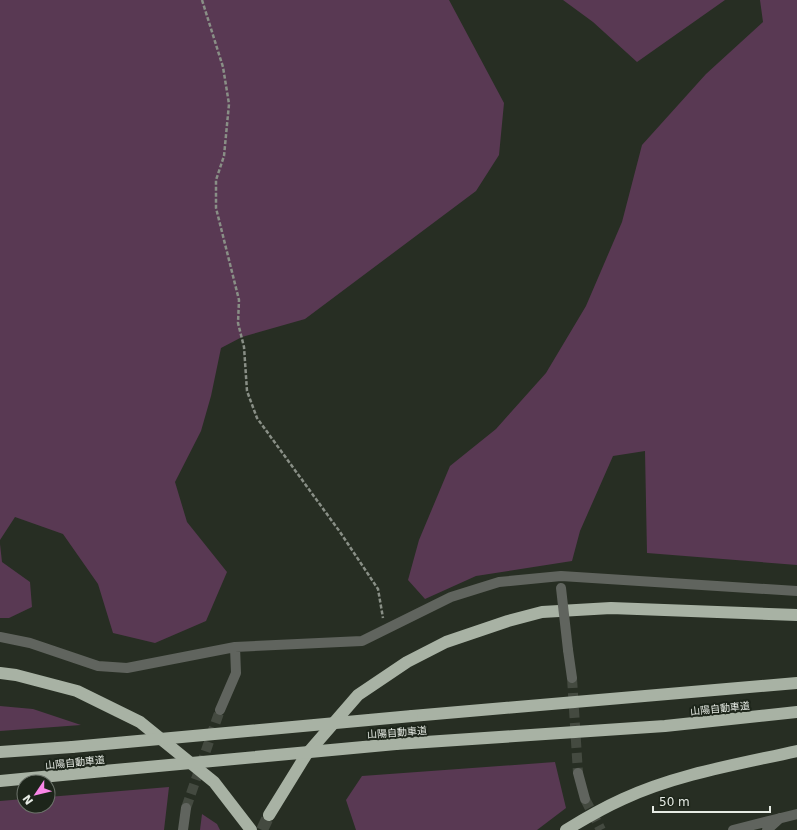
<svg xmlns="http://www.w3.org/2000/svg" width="797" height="830" font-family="'DejaVu Sans','Noto Sans JP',sans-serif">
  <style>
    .green { fill: #593953 }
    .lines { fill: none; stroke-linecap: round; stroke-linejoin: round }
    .street-tunnel { stroke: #444a40; stroke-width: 10; stroke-dasharray: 10 5; stroke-linecap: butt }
    .highway-tunnel { stroke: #444a40; stroke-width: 12; stroke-dasharray: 12 6; stroke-linecap: butt }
    .path { stroke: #898f86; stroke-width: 2.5; stroke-dasharray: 4 2; stroke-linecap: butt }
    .street { stroke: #60645e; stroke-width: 10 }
    .highway { stroke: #a8b2a4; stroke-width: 12 }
    .street-bridge { stroke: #60645e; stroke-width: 10 }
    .highway-bridge { stroke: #a8b2a4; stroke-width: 12 }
    .labels { text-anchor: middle; stroke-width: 4; stroke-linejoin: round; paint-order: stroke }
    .street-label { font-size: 10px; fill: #e6ebe4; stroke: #1d251a }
  </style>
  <rect width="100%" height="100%" fill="#272e23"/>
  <path class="green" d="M0,0H449L504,103L499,155L476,191L305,319L242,337L221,348L211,396L201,431L175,482L187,522L227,572L206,621L155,643L113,633L98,584L63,534L15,517L0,540Z
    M563,0H725L637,62L593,22Z
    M760,0H797V565L647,553L645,451L613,456L580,531L572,561L476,576L425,599L408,580L419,540L450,466L496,429L546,373L586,306L622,222L642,145L706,74L763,22Z
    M0,544L2,562L30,582L32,607L9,618H0Z
    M0,706L33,709L81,725L0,731Z
    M555,762L566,808L537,830H356L346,800L362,776Z
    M169,787L164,830H0V801L24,799V806H48V797Z
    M202,814L217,824L220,830H200Z"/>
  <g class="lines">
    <path class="street-tunnel" d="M572,678L578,773
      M585,799L601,830
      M186,808L220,710"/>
    <path class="highway-tunnel" d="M262,830L269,815"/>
    <path class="path" d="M202,0L223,67L229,104L224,156L216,180V208L239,300L238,323L244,347L247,391L257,418L340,532L378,589L383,618"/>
    <path class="street" d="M0,637L30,643L98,666L127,668L235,647L362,641L451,597L499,582L561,576L797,591
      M568,650L572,678
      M220,710L236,673L235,647
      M578,773L585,799
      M183,830L186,808
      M733,830L797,814
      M767,830L780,818"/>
    <path class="highway" d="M0,673L16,675L77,691L140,722L214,782L251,830
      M412,716L797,683
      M396,744L665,726L797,712
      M0,752L72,747
      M0,781L104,771
      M269,815L306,755L358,695L407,662L446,642L508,621L542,612L611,608L797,615
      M566,830C584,819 603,808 623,799C677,774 739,764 797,751"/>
    <path class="street-bridge" d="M561,588L568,650"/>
    <path class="highway-bridge" d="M72,747L412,716
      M104,771L396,744"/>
  </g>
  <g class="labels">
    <g class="street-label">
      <text transform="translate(720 708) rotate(-6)" y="4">山陽自動車道</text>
      <text transform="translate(397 732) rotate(-4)" y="4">山陽自動車道</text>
      <text transform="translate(75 762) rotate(-6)" y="4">山陽自動車道</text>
    </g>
  </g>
  <g transform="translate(36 794) rotate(235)"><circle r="19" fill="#1d251a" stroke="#6d746b"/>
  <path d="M0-3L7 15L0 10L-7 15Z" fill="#fa87e7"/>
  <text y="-6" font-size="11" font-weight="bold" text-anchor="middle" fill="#e6ebe4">N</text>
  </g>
  <path d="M653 806v6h117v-6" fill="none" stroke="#e6ebe4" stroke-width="2"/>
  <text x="659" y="806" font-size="12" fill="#e6ebe4" stroke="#1d251a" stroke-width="3" paint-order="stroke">50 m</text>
</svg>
